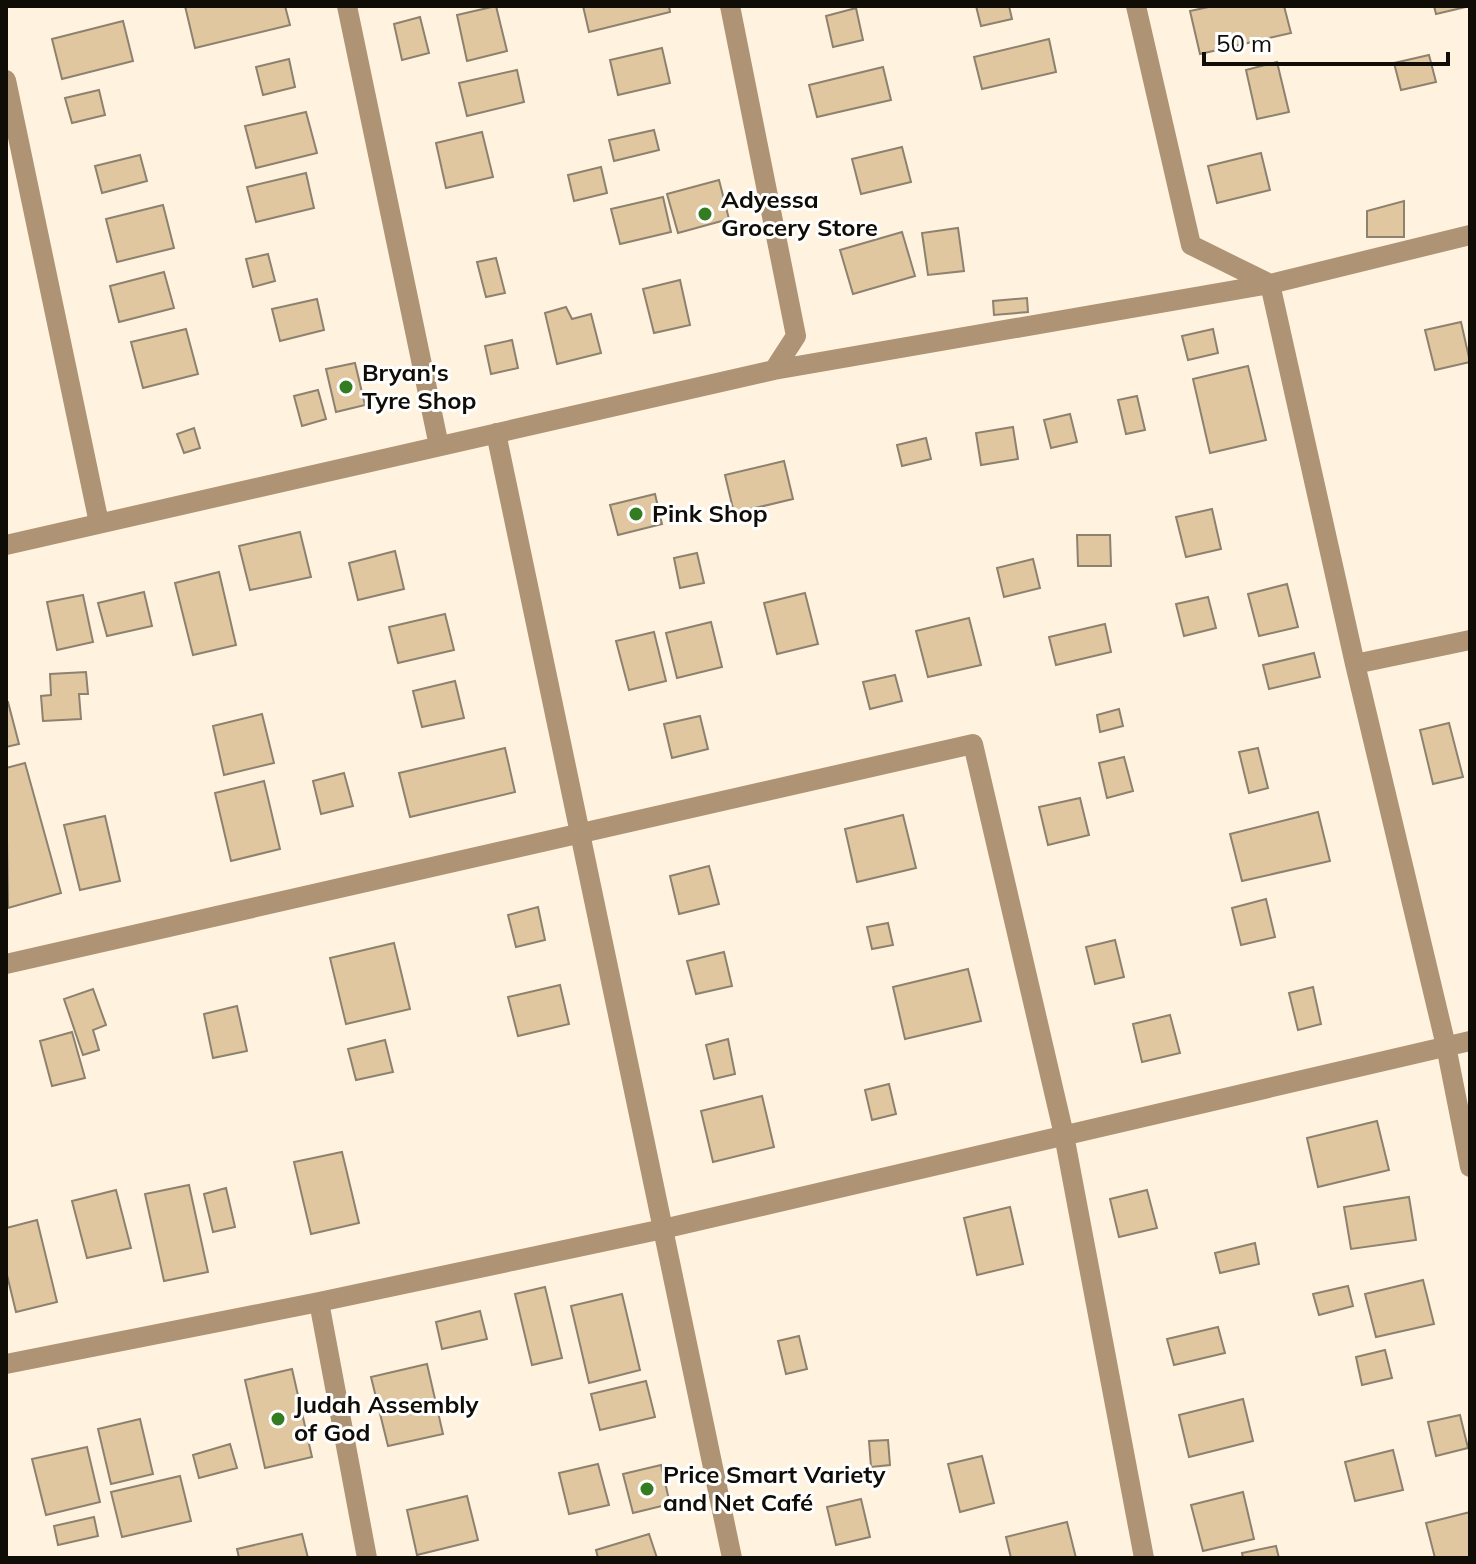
<svg xmlns="http://www.w3.org/2000/svg" width="1476" height="1564" font-family="Mulish,sans-serif">
  <style>
    .building { fill: #e0c7a0; stroke: #8d816f; stroke-width: 2 }
    .lines { fill: none; stroke-linecap: round; stroke-linejoin: round }
    .minor { stroke: #ae9375; stroke-width: 20 }
    .poi-dot { fill: #347c21; stroke: #fff; stroke-width: 3 }
    .labels { text-anchor: middle; stroke-width: 6; stroke-linejoin: round; paint-order: stroke }
    .poi-label { font-size: 24px; font-weight: bold; fill: #100c06; stroke: #fff; text-anchor: start }
  </style>
  <rect width="100%" height="100%" fill="#fff2de"/>
  <path class="building" d="M185,6H285L290,25L195,48Z
    M496,6L507,51L467,61L457,15Z
    M583,6H669L670,12L589,32Z
    M976,6H1009L1012,19L981,26Z
    M1213,6H1284L1291,33L1200,54L1190,11Z
    M1434,6H1466V7L1436,14Z
    M856,8L863,40L833,47L826,16Z
    M420,17L429,53L402,60L394,24Z
    M123,21L133,61L62,79L52,39Z
    M1049,39L1056,72L982,89L974,57Z
    M662,48L670,83L618,95L610,60Z
    M1429,55L1436,82L1401,90L1394,63Z
    M289,59L295,87L263,95L256,67Z
    M1277,62L1289,112L1257,119L1246,70Z
    M883,67L891,100L817,117L809,85Z
    M517,70L524,102L467,116L459,83Z
    M99,90L105,115L72,123L65,98Z
    M306,112L317,153L256,168L245,126Z
    M654,130L659,150L614,161L609,140Z
    M482,132L493,177L446,188L436,143Z
    M902,147L911,182L861,194L852,159Z
    M1261,153L1270,190L1217,203L1208,166Z
    M140,155L147,181L102,193L95,166Z
    M601,167L607,193L574,201L568,175Z
    M306,173L314,208L256,222L247,187Z
    M719,180L729,219L678,233L667,194Z
    M663,197L671,232L620,244L611,209Z
    M1404,201V237H1367V211Z
    M163,205L174,248L117,262L106,219Z
    M958,228L964,271L928,275L922,233Z
    M902,232L915,276L853,294L840,250Z
    M268,254L275,281L253,287L246,259Z
    M496,258L505,293L486,297L477,262Z
    M164,272L174,308L119,322L110,286Z
    M680,280L690,325L654,333L643,289Z
    M1027,298L1028,312L994,315L993,301Z
    M317,299L324,330L280,341L272,309Z
    M566,307L572,319L591,314L601,353L557,364L545,313Z
    M1461,322L1470,362L1435,370L1425,330Z
    M186,329L198,374L143,388L131,342Z
    M1213,329L1218,353L1188,360L1182,336Z
    M512,340L518,368L491,374L485,346Z
    M355,363L365,405L336,412L326,369Z
    M1248,366L1266,440L1210,453L1193,379Z
    M318,390L326,419L302,426L294,396Z
    M1137,396L1145,430L1126,434L1118,400Z
    M1070,414L1077,442L1051,448L1044,420Z
    M1013,427L1018,459L981,465L976,433Z
    M194,428L200,448L184,453L177,434Z
    M926,438L931,459L902,466L897,445Z
    M784,461L793,499L734,513L725,475Z
    M655,494L662,524L618,535L610,505Z
    M1212,509L1221,549L1186,557L1176,517Z
    M300,532L311,577L250,590L239,546Z
    M1077,535H1110L1111,566H1078Z
    M395,551L404,589L358,600L349,563Z
    M697,553L704,583L680,588L674,558Z
    M1033,559L1040,588L1004,597L997,568Z
    M219,572L236,645L193,655L175,583Z
    M1287,584L1298,627L1259,636L1248,594Z
    M144,592L152,626L107,636L98,603Z
    M805,593L818,644L777,654L764,603Z
    M83,595L93,642L57,650L47,602Z
    M1208,597L1216,628L1184,636L1176,604Z
    M445,614L454,650L398,663L389,627Z
    M969,618L981,665L928,677L916,631Z
    M711,622L722,667L677,678L666,633Z
    M1105,624L1111,652L1056,665L1049,637Z
    M654,632L666,681L629,690L616,641Z
    M1314,653L1320,677L1269,689L1263,665Z
    M86,672L88,694H79L81,719L43,721L41,696L51,695L50,674Z
    M895,675L902,701L870,709L863,682Z
    M455,681L464,718L422,727L413,691Z
    M6,702H8L19,744L6,747Z
    M1119,709L1123,726L1100,732L1097,715Z
    M262,714L274,763L224,775L213,726Z
    M700,716L708,749L672,758L664,724Z
    M1449,723L1463,777L1433,784L1420,730Z
    M505,748L515,792L410,817L399,773Z
    M1258,748L1268,788L1249,793L1239,752Z
    M1124,757L1133,791L1107,798L1099,763Z
    M25,763L61,893L8,908L6,768Z
    M344,773L353,806L321,814L313,781Z
    M264,781L280,849L231,861L215,793Z
    M1080,798L1089,835L1048,845L1039,807Z
    M1318,812L1330,861L1242,881L1230,834Z
    M903,815L916,868L857,882L845,829Z
    M105,816L120,881L80,890L64,825Z
    M709,866L719,904L679,914L670,876Z
    M1266,899L1275,937L1241,945L1232,908Z
    M538,907L545,940L516,947L508,915Z
    M888,923L893,945L872,949L867,927Z
    M1115,940L1124,977L1095,984L1086,947Z
    M394,943L410,1009L346,1024L330,958Z
    M724,952L732,986L696,994L687,961Z
    M968,969L981,1021L905,1039L893,987Z
    M560,985L569,1024L518,1036L508,997Z
    M1313,987L1321,1024L1298,1030L1289,993Z
    M93,989L106,1025L93,1030L99,1050L83,1055L64,999Z
    M237,1006L247,1051L213,1058L204,1014Z
    M1170,1015L1180,1053L1142,1062L1133,1024Z
    M72,1032L85,1078L52,1086L40,1041Z
    M728,1039L735,1074L714,1079L706,1045Z
    M385,1040L393,1072L356,1080L348,1049Z
    M889,1084L896,1114L872,1120L865,1090Z
    M762,1096L774,1147L713,1162L701,1111Z
    M1377,1121L1389,1170L1318,1187L1307,1138Z
    M342,1152L359,1223L311,1234L294,1162Z
    M189,1185L208,1272L164,1281L145,1194Z
    M226,1188L235,1227L213,1232L204,1194Z
    M116,1190L131,1248L87,1258L72,1201Z
    M1147,1190L1157,1228L1119,1237L1110,1199Z
    M1409,1197L1416,1240L1351,1249L1344,1207Z
    M1010,1207L1023,1264L977,1275L964,1218Z
    M37,1220L57,1302L16,1312L6,1271V1228Z
    M1255,1243L1259,1264L1220,1273L1215,1253Z
    M1423,1280L1434,1324L1376,1337L1365,1294Z
    M1348,1286L1353,1306L1319,1315L1313,1294Z
    M545,1287L562,1358L532,1365L515,1294Z
    M622,1294L640,1370L589,1383L571,1306Z
    M480,1311L487,1339L442,1349L436,1322Z
    M1218,1327L1225,1353L1174,1365L1167,1339Z
    M799,1336L807,1369L786,1374L778,1341Z
    M1385,1350L1392,1378L1362,1385L1356,1357Z
    M427,1364L443,1434L388,1446L371,1377Z
    M292,1369L312,1457L265,1468L245,1380Z
    M646,1381L655,1417L600,1430L591,1394Z
    M1243,1399L1253,1441L1189,1457L1179,1415Z
    M1460,1415L1468,1448L1436,1456L1428,1422Z
    M140,1419L153,1474L111,1484L98,1429Z
    M888,1440L890,1465L871,1467L869,1441Z
    M230,1444L237,1468L199,1478L193,1455Z
    M87,1447L100,1502L46,1515L32,1459Z
    M1393,1450L1403,1490L1355,1501L1345,1462Z
    M982,1456L994,1503L960,1512L948,1464Z
    M598,1464L609,1505L569,1514L559,1473Z
    M661,1465L670,1504L633,1513L623,1474Z
    M180,1476L191,1521L122,1537L111,1492Z
    M1243,1492L1254,1539L1203,1551L1191,1505Z
    M467,1496L478,1540L417,1555L407,1510Z
    M861,1499L870,1537L836,1545L827,1507Z
    M1470,1512V1557L1435,1558L1426,1523Z
    M94,1517L98,1536L58,1545L54,1526Z
    M1067,1522L1076,1558H1011L1006,1537Z
    M302,1534L308,1558H239L237,1549Z
    M649,1534L657,1558H598L596,1550Z
    M1276,1546L1279,1558H1243L1242,1553Z"/>
  <g class="lines">
    <path class="minor" d="M347,6L439,446
      M730,6L796,336L774,370
      M1136,6L1191,245L1270,284L1355,664L1446,1046L1470,1167
      M6,80L99,523
      M496,433L732,1558
      M6,545L774,370L1270,284L1470,235
      M1355,664L1470,640
      M6,964L973,744L1064,1135L1144,1558
      M319,1302L367,1558
      M6,1364L319,1302L663,1229L1470,1041"/>
  </g>
  <g class="poi-dot">
    <circle cx="705" cy="214" r="8"/>
    <circle cx="346" cy="387" r="8"/>
    <circle cx="636" cy="514" r="8"/>
    <circle cx="278" cy="1419" r="8"/>
    <circle cx="647" cy="1489" r="8"/>
  </g>
  <g class="labels">
    <g class="poi-label">
      <text x="721" y="208">Adyessa<tspan x="721" dy="28">Grocery Store</tspan></text>
      <text x="362" y="381">Bryan's<tspan x="362" dy="28">Tyre Shop</tspan></text>
      <text x="652" y="522">Pink Shop</text>
      <text x="294" y="1413">Judah Assembly<tspan x="294" dy="28">of God</tspan></text>
      <text x="663" y="1483">Price Smart Variety<tspan x="663" dy="28">and Net Café</tspan></text>
    </g>
  </g>
  <rect width="1476" height="1564" fill="none" stroke="#100c06" stroke-width="16"/>
  <path d="M1204 52v12h244v-12" fill="none" stroke="#100c06" stroke-width="4"/>
  <text x="1216" y="52" font-size="24" fill="#100c06" stroke="#ffffff" stroke-width="6" paint-order="stroke">50 m</text>
</svg>
